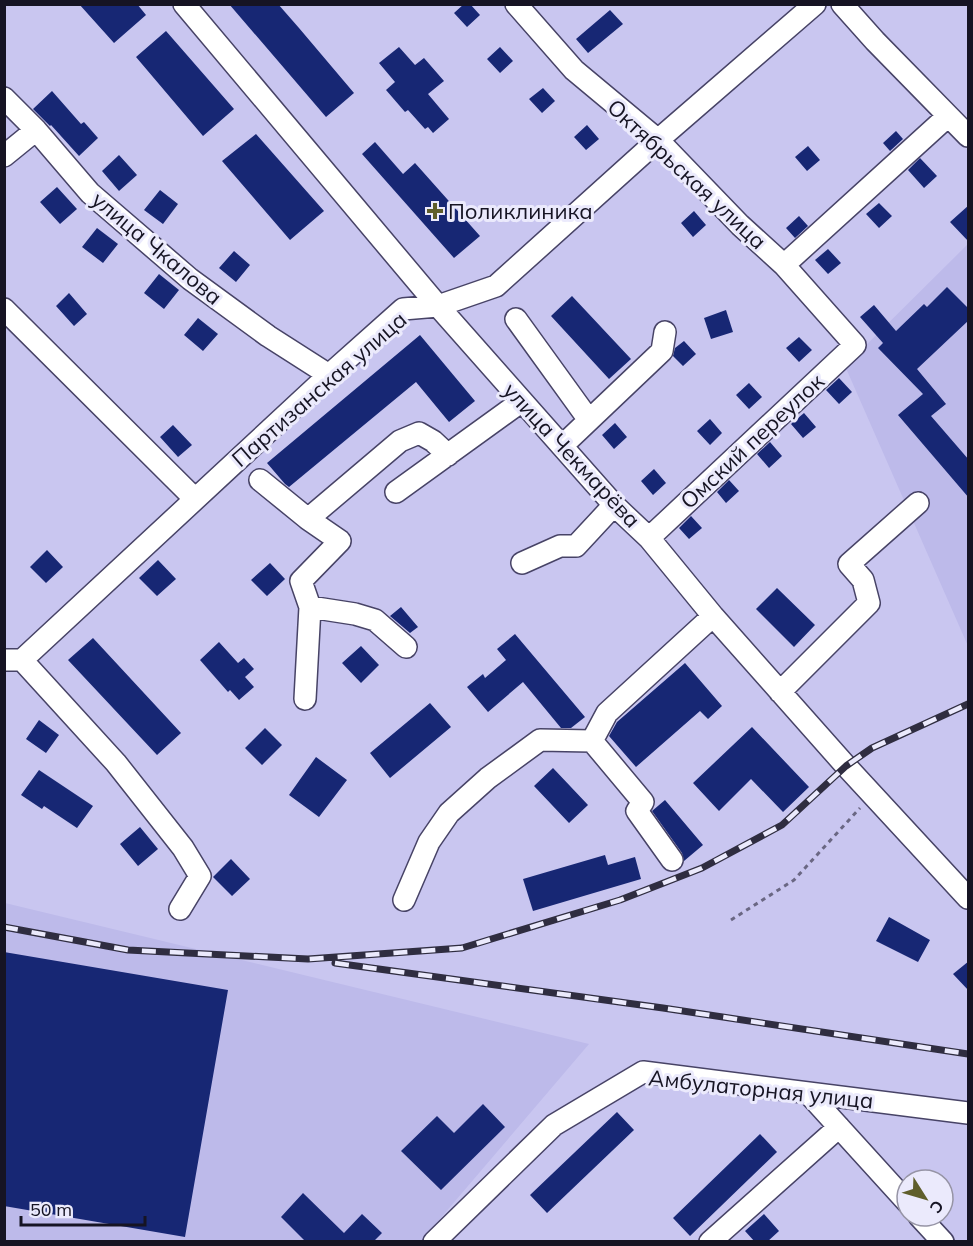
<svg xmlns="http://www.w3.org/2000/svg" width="973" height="1246" font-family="Mulish,sans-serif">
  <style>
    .built { fill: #bdbaea }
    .building { fill: #172774 }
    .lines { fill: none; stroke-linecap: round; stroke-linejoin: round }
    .minor-casing { stroke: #474366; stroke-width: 24 }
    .path { stroke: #6a6783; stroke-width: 3; stroke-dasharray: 4.5 4.5; stroke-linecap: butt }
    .minor { stroke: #fff; stroke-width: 21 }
    .rail-casing { stroke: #2f2d40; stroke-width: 7 }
    .rail { stroke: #ebeafc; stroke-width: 4.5; stroke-dasharray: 14; stroke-linecap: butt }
    .poi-dot { fill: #5f5e2b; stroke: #ebeafc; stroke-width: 2 }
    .labels { text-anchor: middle; stroke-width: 6; stroke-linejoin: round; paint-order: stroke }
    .street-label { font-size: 22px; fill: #161423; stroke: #ebeafc }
    .poi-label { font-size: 22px; fill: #161423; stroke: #ebeafc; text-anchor: start }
  </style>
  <rect width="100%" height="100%" fill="#c9c6f0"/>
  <path class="built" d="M968,244V646L845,366Z
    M5,903L589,1044L421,1241L5,1242Z"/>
  <path class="building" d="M79,4H137L146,15L114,43Z
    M229,4H278L299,28L354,93L326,117Z
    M464,4H470L480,15L467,27L454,13Z
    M610,10L623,24L588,53L576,39Z
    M166,31L234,109L203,136L136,57Z
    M399,47L415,65L424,58L444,81L428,94L449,119L433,133L428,127L425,129L408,110L405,112L386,90L395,82L379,63Z
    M500,47L513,61L500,73L487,59Z
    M543,88L555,101L542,113L529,99Z
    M52,91L81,124L84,122L98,138L79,156L51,125L50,126L33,109Z
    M587,125L599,139L586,150L574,137Z
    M896,131L903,139L890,151L883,143Z
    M256,134L324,211L290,240L222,161Z
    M375,142L403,174L415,163L480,236L454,258L362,154Z
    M808,146L820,160L807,171L795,157Z
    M119,155L137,175L119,191L102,171Z
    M920,158L937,176L924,188L908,170Z
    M57,187L77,209L60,224L40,202Z
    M160,190L178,204L163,224L144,210Z
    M879,203L892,216L879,228L866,214Z
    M969,205V242L950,222Z
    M694,211L706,225L693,237L681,223Z
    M799,216L808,226L795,238L786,228Z
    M97,228L118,244L103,263L82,247Z
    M828,249L841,263L828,274L815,260Z
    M234,251L250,265L236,282L219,268Z
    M159,274L179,290L164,309L144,293Z
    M947,287L969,309V320L917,369L946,404L931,416L969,460V498L898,415L923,394L878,348L883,343L860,317L874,305L896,331L924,304L927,307Z
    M69,293L87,314L74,326L56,306Z
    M572,296L631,359L609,379L551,316Z
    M726,310L733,332L711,339L704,318Z
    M198,318L218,334L203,351L184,335Z
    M420,335L475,401L449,422L416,382L289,487L285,484L267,463Z
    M799,337L812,350L799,362L786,348Z
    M684,341L696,354L683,366L673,356L675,348Z
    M839,378L852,392L839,404L826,390Z
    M749,383L762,397L749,409L736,395Z
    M804,413L816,427L803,438L791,424Z
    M710,419L722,433L710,445L697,431Z
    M615,423L627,437L614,449L602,435Z
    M173,425L192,445L178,457L160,437Z
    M770,442L782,456L769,468L757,454Z
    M654,469L666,483L653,495L641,481Z
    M729,480L739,491L726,503L717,492Z
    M691,516L702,528L689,539L679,528Z
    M47,550L63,567L46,583L30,567Z
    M158,560L176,579L157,596L139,578Z
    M270,563L285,579L267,596L251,580Z
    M777,588L815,625L794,647L756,609Z
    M401,607L418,627L410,633L390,616Z
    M515,634L585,717L571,728H561L523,682L488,712L467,687L483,674L485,678L506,660L497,649Z
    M93,638L181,733L157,755L68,660Z
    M219,642L238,663L244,658L254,669L245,677L254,687L239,700L230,690L228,692L200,660Z
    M361,646L379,665L361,683L342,663Z
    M685,663L722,706L708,719L700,711L636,767L609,736L617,722Z
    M430,703L451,727L390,778L370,753Z
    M39,720L59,735L46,753L26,739Z
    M752,727L809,787L783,812L751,779L719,811L693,783Z
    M265,728L282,745L262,765L245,748Z
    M316,757L347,780L319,817L289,795Z
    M553,768L588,805L569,823L534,786Z
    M39,770L93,806L77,828L44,806L42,809L21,795Z
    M665,800L703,845L684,861L682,853L652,811Z
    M140,827L158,849L138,866L120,844Z
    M605,855L608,865L635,857L641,879L533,911L523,879Z
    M231,859L250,879L232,896L213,877Z
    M889,917L930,940L918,962L876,941Z
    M4,952L228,990L185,1237L4,1206Z
    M969,961V991L953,974Z
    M483,1104L505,1127L441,1190L401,1151L437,1116L454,1133Z
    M617,1112L634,1130L547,1213L530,1195Z
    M760,1134L777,1152L690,1236L673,1218Z
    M303,1193L344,1233L362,1214L382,1233L373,1242H306L281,1217Z
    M764,1214L779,1231L767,1242H755L745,1231Z"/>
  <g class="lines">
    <g class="minor-casing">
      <path id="minor" d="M184,4L438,306L614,505L649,538L713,616L846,766L968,898
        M516,4L574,70L658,140L740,225L784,265L855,345L649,538
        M842,4L875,41L968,136
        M4,98L36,130L90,193L190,279L268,336L329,375
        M4,156L36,130
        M784,265L948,116
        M4,309L195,499
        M516,319L589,420
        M562,446L662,351L665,332
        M260,480L308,519L400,441L419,433L433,441L448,455
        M396,492L522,401
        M522,563L560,546H576L614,505
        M310,607L355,614L375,620L406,647
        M4,660H22L329,375L403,309L438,306L496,286L658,140L815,4
        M22,660L116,763L183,848L200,876L180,909
        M780,692L869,603L863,580L849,564L918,503
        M305,699L310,607L301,581L340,541L308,519
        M672,860L637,811L643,802L592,741L607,713L713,616
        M404,900L429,842L449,813L488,778L540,740L592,741
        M808,1093L907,1202
        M919,1216L943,1242
        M434,1242L554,1125L643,1072L968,1113
        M710,1242L839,1127"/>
    </g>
    <path class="path" d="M731,920L794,880L860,808"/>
    <use href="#minor" class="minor"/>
    <g class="rail-casing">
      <path id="rail" d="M4,927L128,950L308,959L462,948L620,900L702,868L782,825L846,766L872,748L968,704
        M335,963L663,1008L968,1054"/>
    </g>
    <use href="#rail" class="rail"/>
  </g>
  <path class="poi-dot" d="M432 202h6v6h6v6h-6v6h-6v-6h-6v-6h6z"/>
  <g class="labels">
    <g class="street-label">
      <text transform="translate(687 174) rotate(43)" y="8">Октябрьская улица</text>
      <text transform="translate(157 248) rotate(40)" y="8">улица Чкалова</text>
      <text transform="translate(319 389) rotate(-41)" y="8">Партизанская улица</text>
      <text transform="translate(752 441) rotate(-43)" y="8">Омский переулок</text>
      <text transform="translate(572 455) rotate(47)" y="8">улица Чекмарёва</text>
      <text transform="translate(761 1089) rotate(6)" y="8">Амбулаторная улица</text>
    </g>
    <g class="poi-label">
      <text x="448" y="219">Поликлиника</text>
    </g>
  </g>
  <rect width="973" height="1246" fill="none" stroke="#161423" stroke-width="12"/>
  <g transform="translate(925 1198) rotate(127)"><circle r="28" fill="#ebeafc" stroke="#9694a5" stroke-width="1.5"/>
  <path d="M0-4.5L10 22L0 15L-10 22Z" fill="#5f5e2b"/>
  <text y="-9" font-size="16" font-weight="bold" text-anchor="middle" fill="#161423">С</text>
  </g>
  <path d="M21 1216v9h124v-9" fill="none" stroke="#161423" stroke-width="3"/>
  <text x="30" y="1216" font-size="18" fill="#161423" stroke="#ebeafc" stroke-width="4.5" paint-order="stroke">50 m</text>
</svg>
